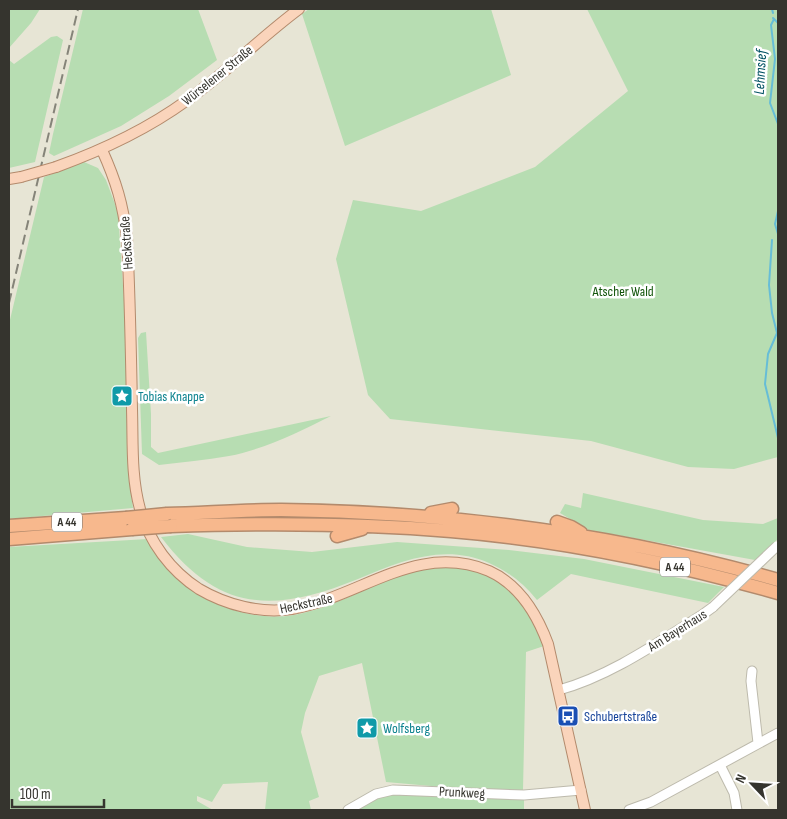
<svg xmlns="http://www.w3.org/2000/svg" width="787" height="819" font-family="'Sofia Sans Condensed',sans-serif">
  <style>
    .green { fill: #b7ddb2 }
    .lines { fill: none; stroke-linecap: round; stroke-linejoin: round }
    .stream { stroke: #66bdd7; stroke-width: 2 }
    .minor-casing { stroke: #bdbaac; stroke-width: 11 }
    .major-casing { stroke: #b38a6c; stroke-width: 12 }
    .highway-casing { stroke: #b38a6c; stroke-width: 15 }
    .minor { stroke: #fff; stroke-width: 9 }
    .major { stroke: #fad4bb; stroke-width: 10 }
    .highway { stroke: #f7b88d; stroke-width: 12 }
    .rail { stroke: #858479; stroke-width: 2; stroke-dasharray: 10 5; stroke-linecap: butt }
    .minor-bridge-casing { stroke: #bdbaac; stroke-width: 11; stroke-linecap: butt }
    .major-bridge-casing { stroke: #b38a6c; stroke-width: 12; stroke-linecap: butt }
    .highway-bridge-casing { stroke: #b38a6c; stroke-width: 15; stroke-linecap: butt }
    .minor-bridge { stroke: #fff; stroke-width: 9 }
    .major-bridge { stroke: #fad4bb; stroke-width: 10 }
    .highway-bridge { stroke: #f7b88d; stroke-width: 12 }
    .labels { text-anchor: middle; stroke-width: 5; stroke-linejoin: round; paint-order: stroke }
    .shield { fill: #fff; stroke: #72716d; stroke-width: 1 }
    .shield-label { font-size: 12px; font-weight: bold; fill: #35342e }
    .street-label { font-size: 14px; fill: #35342e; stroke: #fff }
    .park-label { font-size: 14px; fill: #12540a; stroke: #fff }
    .culture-label { font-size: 14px; fill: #0d838f; stroke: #fff; text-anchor: start }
    .transit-label { font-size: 14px; fill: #164399; stroke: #fff; text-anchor: start }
    .water-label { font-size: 15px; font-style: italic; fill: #005163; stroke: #fff }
  </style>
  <rect width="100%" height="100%" fill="#e7e5d5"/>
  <path class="green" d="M9,9H40L31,23L9,48Z
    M83,9H198L217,60L169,96L121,126L54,156L49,153L53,134Z
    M309,9H491L511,75L345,146L302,14Z
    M587,9H778V457L734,469L688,467L591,441L390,419L368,395L336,259L353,200L421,211L535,167L628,91Z
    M57,36L63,40L35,162L9,168V60L14,64L51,37Z
    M84,162L98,168L106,180L118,212L126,330L131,494L133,508L9,519V324L44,177Z
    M146,332L151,414V447L158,453L331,416C299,432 265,449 229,456C206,460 182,462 159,465L142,454L138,338L141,333Z
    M583,493L703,520L763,524L778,518V539L755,560L617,535L592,532L560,513L565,504L581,508Z
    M188,534L247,547L312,552L397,542L509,550L584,559L724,587L708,603L571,574L537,600C523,583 509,572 489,563C444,543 400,561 358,579C274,613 219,613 161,537Z
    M148,539C167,560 183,587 209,600C234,613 267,620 294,615C358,604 418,547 486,575C516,588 533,616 544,646L526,652L523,790H476L386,782L362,663L319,676L305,713L301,732L319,797L309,801L311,810H265L268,782L223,784L212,802L197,796V801L213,810H9V547Z
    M390,794L524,796V810H355L378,796Z"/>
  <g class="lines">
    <path class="stream" d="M772,9L773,13
      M773,18L778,23
      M774,19L771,25L775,59L770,103L778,124
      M778,211L775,224L778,234
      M772,240L769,285L772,313L777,333L768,354L765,384L778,438"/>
    <g class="minor-casing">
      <path id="minor" d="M752,671L751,681L758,743
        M559,690C610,676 657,643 702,615L713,607
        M720,765L734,793L737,810
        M348,810L376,794L393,790L524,795L581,790
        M629,810L651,802L778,733"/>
    </g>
    <g class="major-casing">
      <path id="major" d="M102,150C116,181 123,204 127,238C130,295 131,352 132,409C133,442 131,477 140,509C149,542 171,571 199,589C226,605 261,614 292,609C361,597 417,541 489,571C520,585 537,614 548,644L585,810
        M56,167C103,150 146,130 186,101C226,73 260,38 299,9
        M9,179L21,177"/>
    </g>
    <g class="highway-casing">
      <path id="highway" d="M431,513L452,509
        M167,514C205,513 243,510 281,510C448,512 617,534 778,580
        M557,522L571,527L581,533
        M9,526L126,518
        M171,526C264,523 358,523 451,531C561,540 672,563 778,593
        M337,536L362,529
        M9,539L132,529"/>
    </g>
    <use href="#minor" class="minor"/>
    <use href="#major" class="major"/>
    <use href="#highway" class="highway"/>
    <path class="rail" d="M9,303L78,9"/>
    <g class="minor-bridge-casing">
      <path id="minor-bridge" d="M713,607L777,546"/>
    </g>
    <g class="major-bridge-casing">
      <path id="major-bridge" d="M21,177L56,167"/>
    </g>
    <g class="highway-bridge-casing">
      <path id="highway-bridge" d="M126,518L167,514
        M132,529L171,526"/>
    </g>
    <use href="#minor-bridge" class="minor-bridge"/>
    <use href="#major-bridge" class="major-bridge"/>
    <use href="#highway-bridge" class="highway-bridge"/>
  </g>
  <defs>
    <g id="sight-square" transform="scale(1.125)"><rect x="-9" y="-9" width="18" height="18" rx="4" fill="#0f9aa8" stroke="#fff"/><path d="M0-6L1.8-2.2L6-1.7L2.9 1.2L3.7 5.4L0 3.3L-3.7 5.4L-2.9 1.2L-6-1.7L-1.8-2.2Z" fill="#fff"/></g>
    <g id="bus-square" transform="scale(1.125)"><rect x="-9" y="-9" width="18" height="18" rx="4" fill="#1a4fb4" stroke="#fff"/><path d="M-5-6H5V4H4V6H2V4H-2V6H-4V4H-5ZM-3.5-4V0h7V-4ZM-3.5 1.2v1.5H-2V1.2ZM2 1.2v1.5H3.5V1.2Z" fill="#fff"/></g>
  </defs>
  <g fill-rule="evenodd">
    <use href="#sight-square" x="122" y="396"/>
    <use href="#bus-square" x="568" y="716"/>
    <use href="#sight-square" x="367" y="728"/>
  </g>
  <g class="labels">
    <g class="shield">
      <rect x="52" y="512.5" width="30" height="19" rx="4"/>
      <rect x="660" y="557.5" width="30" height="19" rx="4"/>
    </g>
    <g class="shield-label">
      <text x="67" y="526">A 44</text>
      <text x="675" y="571">A 44</text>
    </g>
    <g class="street-label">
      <text transform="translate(217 75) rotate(-39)" y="5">Würselener Straße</text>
      <text transform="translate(126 243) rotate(-94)" y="5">Heckstraße</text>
      <text transform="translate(306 603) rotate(-12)" y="5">Heckstraße</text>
      <text transform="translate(677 630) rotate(-32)" y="5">Am Bayerhaus</text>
      <text transform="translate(462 792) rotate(3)" y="5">Prunkweg</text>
    </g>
    <g class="park-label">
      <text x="623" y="296">Atscher Wald</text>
    </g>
    <g class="culture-label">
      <text x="138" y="401">Tobias Knappe</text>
      <text x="383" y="733">Wolfsberg</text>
    </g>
    <g class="transit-label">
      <text x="584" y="721">Schubertstraße</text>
    </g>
    <g class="water-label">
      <text transform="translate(760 72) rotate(-87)" y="5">Lehmsief</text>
    </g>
  </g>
  <rect width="787" height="819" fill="none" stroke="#35342e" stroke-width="20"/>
  <g transform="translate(752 784) rotate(295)" stroke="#ffffff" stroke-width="4" paint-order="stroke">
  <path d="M0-4L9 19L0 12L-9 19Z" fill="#35342e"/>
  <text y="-8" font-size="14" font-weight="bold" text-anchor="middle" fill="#35342e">N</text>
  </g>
  <path d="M12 799v8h92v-8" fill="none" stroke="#35342e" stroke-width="2.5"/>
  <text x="20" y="799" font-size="15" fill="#35342e" stroke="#ffffff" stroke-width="4" paint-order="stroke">100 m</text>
</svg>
